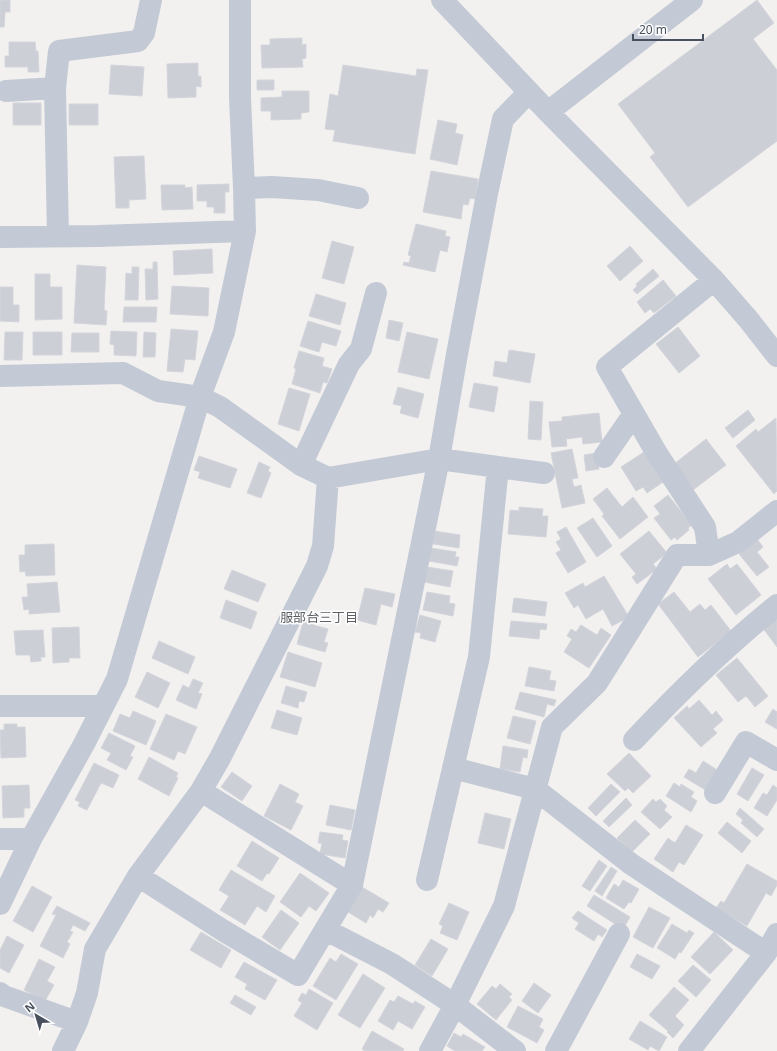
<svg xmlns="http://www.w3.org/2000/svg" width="777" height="1051" font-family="'Noto Sans','Noto Sans JP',sans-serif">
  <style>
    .building { fill: #cccfd6; stroke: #d4d5dc }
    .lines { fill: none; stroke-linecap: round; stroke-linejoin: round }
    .minor { stroke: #c4cad5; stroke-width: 22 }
    .labels { text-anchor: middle; stroke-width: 3; stroke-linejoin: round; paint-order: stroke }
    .neighbourhood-label { font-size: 13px; fill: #5d5f65; stroke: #fff }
  </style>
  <rect width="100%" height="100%" fill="#f3f1f0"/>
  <path class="building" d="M0,0H10V12H5L4,27H0Z
    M757,0L774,23L753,39L777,70V141L688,207L650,157L655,153L618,104Z
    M302,38V45L306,44V58L302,59L303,67L262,68L261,45H270V39Z
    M9,42H35L36,51H38L39,72H28V67H5V56H9Z
    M198,63V76H201V87L196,86V97L168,98L167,64Z
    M111,65L144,67L142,96L109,94Z
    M343,65L416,76L417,69L428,70L415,154L333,141L335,130L325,129L330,94L338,96Z
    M257,80H274V90H257Z
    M282,91H309V112L301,113V119L271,120V111H261V98L282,97Z
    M13,103H41V125H13Z
    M69,104H98V125H69Z
    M438,120L457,124L455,133L463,135L457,165L430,159Z
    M144,156L146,199L129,200V208H116L114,157Z
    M431,171L478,179L475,199L470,198L468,205L463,204L461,219L423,212Z
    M229,184V192H225V213H214V207H207V201H197V185Z
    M161,185H185V188L192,187L193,209L162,210Z
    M416,224L446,231L445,236L450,237L447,252L440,250L435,272L403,265L404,262L409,263L411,256L408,255Z
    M332,241L354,247L344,284L322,278Z
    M630,246L643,261L620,281L607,266Z
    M212,249L213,273L174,275L173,251Z
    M153,262H157L158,299L146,300L145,269H153Z
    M77,265L106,267L104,310L107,311L106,325L74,323Z
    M132,267H139L138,300H125L126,273L132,274Z
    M653,269L659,276L637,294L633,290L637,286L636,284Z
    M35,274H50V287H62V319L35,320Z
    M663,280L676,296L654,313L650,309L645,313L637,302Z
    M172,286L209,288L208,316L170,314Z
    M0,287H13V305H19V322L0,321Z
    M316,294L346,303L340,325L309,316Z
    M124,307H157L156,322H123Z
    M389,320L403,323L399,341L386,338Z
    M308,321L341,331L336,346L322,342L319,352L300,346Z
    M678,327L700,356L679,373L656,344Z
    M171,329L198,331L195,360L185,359L183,372L167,371Z
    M111,331L137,332L136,356L114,355V345L110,344Z
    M5,332H23L22,360H4Z
    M33,332H62V355H33Z
    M144,332L156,333L155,357H143Z
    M407,332L438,339L429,379L398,372Z
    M72,333H99V352H71Z
    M509,350L535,354L530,383L493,376L495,361L507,363Z
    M299,351L324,358L322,366L332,369L327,383L323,382L320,393L292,384L296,369L294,368Z
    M474,383L498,387L494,412L469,407Z
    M398,387L424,394L418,418L400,413L402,406L393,404Z
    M289,388L310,394L299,431L278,424Z
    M530,401L543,402L541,440L528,439Z
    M748,410L755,420L733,438L725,428Z
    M599,413L602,442L583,444L582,437L566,439L567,446L552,447L549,422L562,421V417Z
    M776,418L777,491L774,494L736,446L756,429L758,432Z
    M706,439L726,465L693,490L674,464Z
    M572,449L578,478L572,479L574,487L581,485L585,503L562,508L551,453Z
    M644,452L663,482L647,493L643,487L636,491L621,467Z
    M596,453L599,469L586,471L584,455Z
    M199,456L237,469L230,488L198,478L200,472L194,470Z
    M259,462L270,467L268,471L271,473L261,498L247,493Z
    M607,488L622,507L633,497L648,517L620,539L602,516L604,514L593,499Z
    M668,495L692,525L688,528L689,530L677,540L675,537L671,540L654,518L660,514L654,506Z
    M519,507L543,509L542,516H548L546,537L508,534L510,510L519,511Z
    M593,518L612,546L597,557L577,528Z
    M566,527L586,562L568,573L556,553L561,550L556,542L561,539L557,532Z
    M434,531L460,535L459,548L433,544Z
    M649,531L667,553L653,564L657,569L637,584L632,577L636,574L620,554Z
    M757,539L763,547L757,552L769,567L757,576L739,554Z
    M54,544L55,575L26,576L25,571L20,572L19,555H25V545Z
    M431,548L456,552L455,557H459L457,566L429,561Z
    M727,564L730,569L737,564L761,595L736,615L708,579Z
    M427,567L453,571L450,587L424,582Z
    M232,570L266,584L258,602L224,589Z
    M604,576L629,617L612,626L603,609L586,619L578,605L574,608L565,593L583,583L585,587Z
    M57,582L60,612L29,614V609L24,610L22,597H28L27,584Z
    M365,588L395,594L392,607L381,604L376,625L357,620Z
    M427,592L450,596L449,603L455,604L453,616L423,610Z
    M674,592L690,612L700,604L705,610L711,605L731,631L698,657L658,604Z
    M514,598L547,602L545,616L512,612Z
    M226,600L257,612L251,629L220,618Z
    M420,615L441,621L435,642L420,638L421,633L415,632Z
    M777,615V647L762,627Z
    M511,621L547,624L546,630L540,629L539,639L509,636Z
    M303,622L328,629L324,642L328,643L325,652L297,644Z
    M581,625L597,635L601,628L611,635L589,668L564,652L572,639L567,636L571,629L576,632Z
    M79,627L80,658H69V662L53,663L52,628Z
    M43,630L45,657H41V661L31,662L30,655H16L14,631Z
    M159,641L195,657L188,674L152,658Z
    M288,652L322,663L315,687L280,677Z
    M737,658L768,696L755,707L746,696L738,702L716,675Z
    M529,667L551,671L549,680L556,681L554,691L525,686Z
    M147,672L170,683L158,708L135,697Z
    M193,679L203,683L198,693L202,694L196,709L176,700L183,685L189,688Z
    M286,686L307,692L304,702L299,701L298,708L281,703Z
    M520,692L556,700L554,706L547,704L544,717L515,709Z
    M699,700L712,715L716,711L723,720L713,729L717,733L701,747L674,718L687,706L689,709Z
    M773,709L777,712V729L765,722Z
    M277,710L302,718L297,735L271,728Z
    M133,711L156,721L146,745L113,731L120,714L130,718Z
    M166,714L197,727L185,754L178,751L174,760L150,749Z
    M513,716L536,721L530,744L507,738Z
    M4,724H17V727H25L26,757L1,758L0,730H4Z
    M109,733L135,746L130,756L133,757L126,770L107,760L111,753L101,748Z
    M503,746L528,750L527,758L523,757L520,772L500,769Z
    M629,753L651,776L633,793L628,788L625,791L607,774Z
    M149,757L178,773L176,777L178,778L169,796L138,779Z
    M703,761L719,771L707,791L684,777L689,769L696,773Z
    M94,763L119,775L113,788L101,783L87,810L78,806L80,802L75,800Z
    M752,768L764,775L748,801L737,794Z
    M232,772L252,786L242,801L221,787Z
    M674,783L680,787L681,784L694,792L691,797L697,801L691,812L666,796Z
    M280,784L299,794L295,802L303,806L291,830L264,816Z
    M611,784L620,792L596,816L588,808Z
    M29,785L30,808H24V817L3,818L2,786Z
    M773,785L777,788V800L767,816L754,808L763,793L767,795Z
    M626,798L632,805L609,827L603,821Z
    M653,799L656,802L660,799L667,806L664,810L672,817L660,829L641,812Z
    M330,805L355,810L351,830L326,825Z
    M740,808L764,829L757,837L741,823L743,820L736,814Z
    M485,813L511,819L504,849L478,843Z
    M635,820L650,834L632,852L617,838Z
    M727,822L751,841L742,853L718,833Z
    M686,825L703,835L684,865L679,862L673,872L654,859L668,838L675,843Z
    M320,832L343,835L342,840L348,841L345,858L320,854L322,843H318Z
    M252,841L279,858L269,874L267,873L262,881L237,866Z
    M599,860L607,866L590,891L582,886Z
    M747,864L777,881V885L771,896L766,893L747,926L716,908L721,901L724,903Z
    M611,867L617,871L602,896L595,891Z
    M231,870L275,896L266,912L257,906L245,925L220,910L229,896L219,890Z
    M300,873L329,893L316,911L309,906L301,917L280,902Z
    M623,880L639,889L631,903L629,902L624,909L606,898L614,884L619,887Z
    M32,886L52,897L33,932L13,921Z
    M362,887L389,903L383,912L378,909L373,918L370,915L366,923L348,912Z
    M594,895L630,917L623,929L587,906Z
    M449,903L469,912L457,940L440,933L443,926L439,924Z
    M57,906L90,923L85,931L73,925L70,931L73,932L67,942L70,944L63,958L40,946L56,915L52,914Z
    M649,907L670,918L653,948L633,937Z
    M281,910L299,923L280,950L262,937Z
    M578,911L607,930L602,937L598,934L594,941L575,929L579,923L572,918Z
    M672,924L687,933L689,930L694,933L681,953L679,952L675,959L657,948Z
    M201,932L231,950L221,968L190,950Z
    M714,932L733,950L710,974L691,957Z
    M7,936L24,945L9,973L0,968V950Z
    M431,939L448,949L432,976L415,965Z
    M341,954L358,964L336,1000L313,986L330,958L336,962Z
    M637,954L660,966L652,979L630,967Z
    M39,959L55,967L47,981L54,985L45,1001L24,990Z
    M244,962L277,980L265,1000L245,989L247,984L235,977Z
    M693,965L711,980L696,997L678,981Z
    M363,974L385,988L360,1028L338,1015Z
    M534,983L551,995L538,1013L522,1001Z
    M500,984L512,994L509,997L512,1000L496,1020L477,1004L492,986L496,989Z
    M674,987L689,1000L675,1016L684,1025L673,1038L667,1032L668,1031L649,1015Z
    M309,989L333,1003L317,1030L294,1016L302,1003L298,1000L302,993L306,995Z
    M235,995L256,1007L251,1015L230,1003Z
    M398,996L413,1004L415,1001L425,1007L412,1029L398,1021L393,1030L378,1021L390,1000L394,1002Z
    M518,1006L543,1019L539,1027L544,1030L537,1043L507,1027Z
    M640,1021L667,1037L659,1051L650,1046L648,1050L629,1039Z
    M372,1031L404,1049L403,1051H365L362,1049Z
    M454,1033L461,1037L463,1034L485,1047L482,1051H455L447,1046Z"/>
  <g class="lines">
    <path class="minor" d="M442,0L548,112L714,280L748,319L777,356
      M6,91L55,88
      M548,112L692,0
      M244,188L272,187L318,190L358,198
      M58,236L55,88L59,51L138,41L144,33L151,0
      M0,237L99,236L245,231
      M0,376L123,373L158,391L200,397L220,407L301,465L328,478L439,459L498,467L479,657L427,880
      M604,457L633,415
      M301,465L349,364L361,349L376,293
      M498,467L544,473
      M709,555L705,527L656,452L607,367L714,280
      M0,706H103
      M634,740C679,692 726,646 777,605
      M453,768L535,789L631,864L766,953
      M201,791L352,885
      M715,793L746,742L777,760
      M0,839H31
      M138,876L224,931L298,975L352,885L439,459L457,354L487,194L503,119L529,92
      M0,904L31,839L84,744L117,679L200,397L224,332L245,231L244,188L240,98V0
      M326,930L392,964L455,1005L515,1051
      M0,993L4,996L77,1022
      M63,1051L77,1022L87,993L95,949L138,876L201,791L220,758L317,566L323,546L328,478
      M430,1051L455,1005L504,906L552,727L597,683L677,555H709L738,542L777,511
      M556,1051L619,934
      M689,1051L766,953L777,934"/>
  </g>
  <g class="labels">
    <g class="neighbourhood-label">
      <text x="319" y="622">服部台三丁目</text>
    </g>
  </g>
  <g transform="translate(36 1015) rotate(322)" stroke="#ffffff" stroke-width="3" paint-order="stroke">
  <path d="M0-3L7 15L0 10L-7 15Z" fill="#48505e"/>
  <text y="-6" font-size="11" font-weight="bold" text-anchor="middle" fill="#48505e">N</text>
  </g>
  <path d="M633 34v6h70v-6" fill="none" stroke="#48505e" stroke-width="2"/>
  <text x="639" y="34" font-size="12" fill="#48505e" stroke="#ffffff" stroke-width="3" paint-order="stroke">20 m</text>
</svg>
